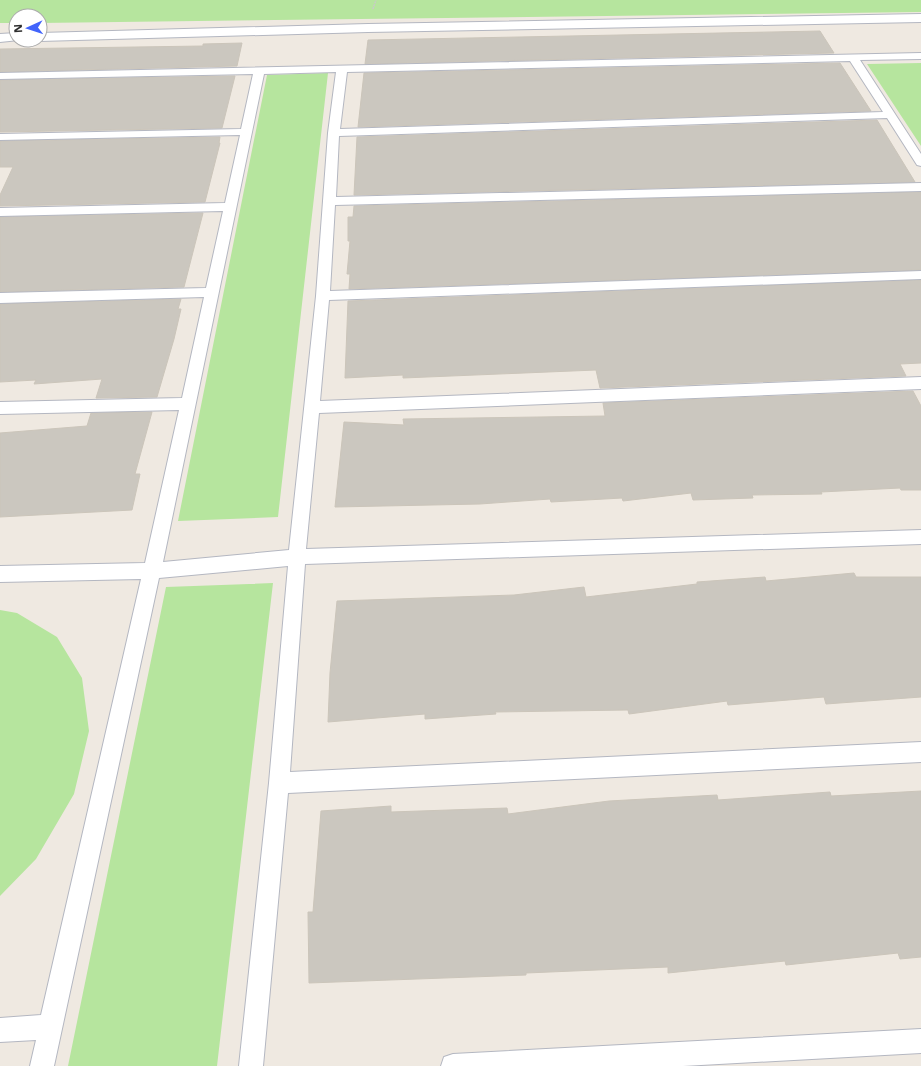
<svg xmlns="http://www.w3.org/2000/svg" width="921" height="1066" font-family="'Open Sans',sans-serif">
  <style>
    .green { fill: #b6e59e }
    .building { fill: #cbc7bf; stroke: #cbc5ba }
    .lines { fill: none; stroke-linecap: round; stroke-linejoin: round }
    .service-casing { stroke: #b4b7c1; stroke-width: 2 }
    .minor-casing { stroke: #b4b7c1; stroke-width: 2 }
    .path { stroke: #c9c9c9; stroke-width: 1.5; stroke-dasharray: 2 1; stroke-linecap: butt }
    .service { fill: #fff; fill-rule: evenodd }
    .minor { fill: #fff; fill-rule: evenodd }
  </style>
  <rect width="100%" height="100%" fill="#efe9e1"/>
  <path class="green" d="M0,0H921V12L40,23V16H16V23H0Z
    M921,63V146L867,64Z
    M328,73L278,517L178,521L267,75Z
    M273,583L217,1066H68L166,587Z
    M0,610L17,613L57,637L82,678L89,731L74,794L36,859L0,896Z"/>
  <path class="building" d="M820,31L834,53L365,64L368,40Z
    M242,43L237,66L0,72V49L203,46V44Z
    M840,63L871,111L358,127L364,73Z
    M235,76L222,128L0,132V80Z
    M877,120L915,182L354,195L357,137Z
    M220,137L219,143H220L205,202L0,206V195L13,167H0V141Z
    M921,192V270L349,289L350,274H347L350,241H348V217H353L354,206Z
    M203,213L184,287L0,292V217Z
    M921,280V363L900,364L906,376L600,388L596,370L403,378V375L345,378L348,301Z
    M181,299L178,309H181L174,339L157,397L96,398L102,379L34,384L36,380L0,382V304Z
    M913,391L921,406V490H901L900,488L821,492L822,494L752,495L753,498L693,500L691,493L623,501L622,498L551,502L550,499L480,504L335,507L344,422L404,425L403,419L605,416L603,403Z
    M152,412L135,474H140L132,510L0,517V433L87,426L91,413Z
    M854,573L856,577H921V697L826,704L824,697L728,705L727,701L629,714L628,710L495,712L496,714L425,719V714L328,722L330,673L337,601L514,595L584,587L586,597L697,584V582L765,577L766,581Z
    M921,791V957L900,959L898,953L786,965L785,961L668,973V967L526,973V975L309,983L308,912H313L321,811L391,806V812L507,808L508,814L609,801L717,795L718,800L830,792L831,796Z"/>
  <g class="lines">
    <g class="service-casing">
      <path id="service" d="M921,53V59L860,60L921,154V166L917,165L887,118L339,136L336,197L921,183V191L335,205L330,291L921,271V279L329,300L320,401L921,377V389L319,413L306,549L921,530V544L305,564L290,772L921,742V762L288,793L263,1066H239L269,783L288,566L159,578L54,1066H30L36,1040L0,1042V1018L41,1015L141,579L0,582V566L145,563L179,410L0,414V402L182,398L204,297L0,303V293L206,288L223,211L0,216V208L225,203L240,135L0,140V134L241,129L253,74L0,79V73ZM850,61L883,112L340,129L347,72ZM336,72L328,133L316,296L289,550L163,562L264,74Z
        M921,1029V1053L683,1066H441L444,1057L453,1054Z"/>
    </g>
    <g class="minor-casing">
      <path id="minor" d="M921,14V22L368,32L40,41L37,40H40V33L368,24Z
        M16,33V40H19L0,42V34Z"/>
    </g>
    <path class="path" d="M373,9L376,0"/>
    <use href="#service" class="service"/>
    <use href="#minor" class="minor"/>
  </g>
  <g transform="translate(28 28) rotate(267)"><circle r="19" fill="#ffffff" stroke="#ababab"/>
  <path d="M0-3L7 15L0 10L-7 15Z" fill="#4264fb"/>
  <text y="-6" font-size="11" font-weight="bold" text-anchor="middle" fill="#2e2e2e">N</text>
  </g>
</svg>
